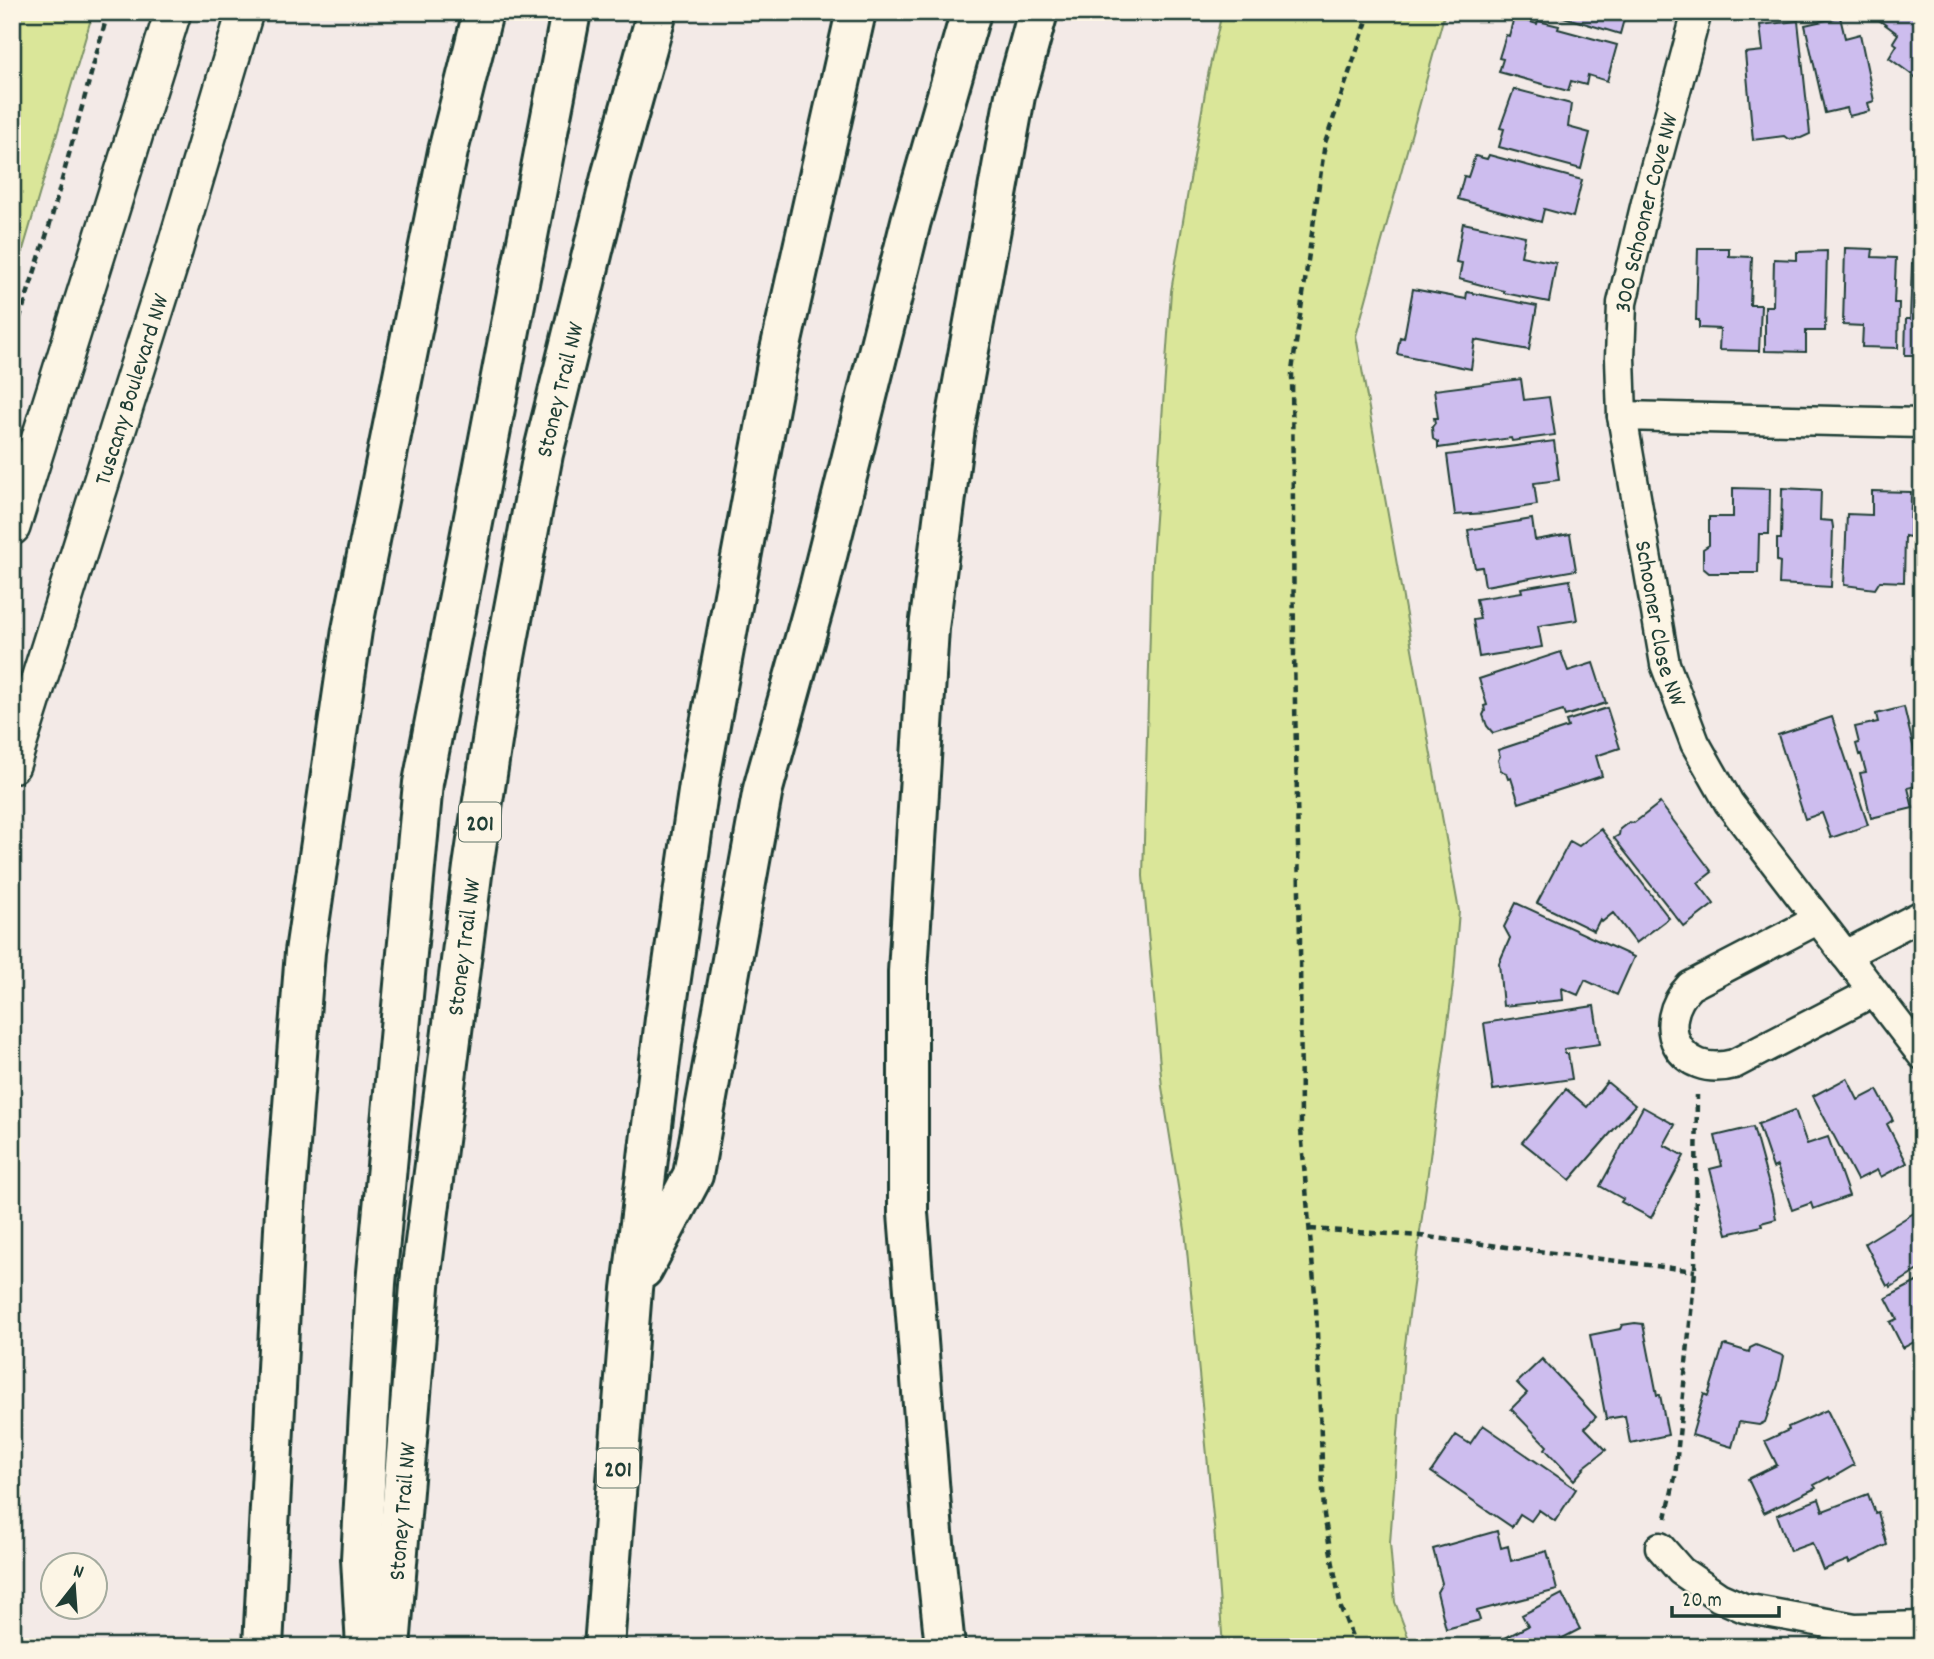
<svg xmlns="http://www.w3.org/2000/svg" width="1934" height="1659" font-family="Dekko,sans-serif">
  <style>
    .green { fill: #dae699; stroke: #7c9266; stroke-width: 2 }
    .building { fill: #cdbdee; stroke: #1f3d34; stroke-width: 2 }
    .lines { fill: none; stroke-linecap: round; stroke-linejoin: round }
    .minor-casing { stroke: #1f3d34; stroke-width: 33 }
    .tertiary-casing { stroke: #1f3d34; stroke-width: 40 }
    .motorway-casing { stroke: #1f3d34; stroke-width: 44 }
    .path { stroke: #1f3d34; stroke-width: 4.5; stroke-dasharray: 7 5; stroke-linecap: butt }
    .minor { stroke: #fcf5e5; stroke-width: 28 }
    .tertiary { stroke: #fcf5e5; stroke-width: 35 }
    .motorway { stroke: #fcf5e5; stroke-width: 38 }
    .labels { text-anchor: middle; stroke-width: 6; stroke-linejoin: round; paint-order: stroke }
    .shield { fill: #fcf5e5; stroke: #617469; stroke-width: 2 }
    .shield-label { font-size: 23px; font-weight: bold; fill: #1f3d34 }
    .street-label { font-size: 24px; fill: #1f3d34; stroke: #fcf5e5 }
  </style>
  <rect width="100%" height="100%" fill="#f3eae7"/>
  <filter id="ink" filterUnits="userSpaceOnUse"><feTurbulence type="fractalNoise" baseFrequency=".0143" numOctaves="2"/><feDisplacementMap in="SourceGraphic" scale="14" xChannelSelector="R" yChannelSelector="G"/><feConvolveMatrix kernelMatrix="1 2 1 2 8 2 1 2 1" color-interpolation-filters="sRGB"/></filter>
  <g filter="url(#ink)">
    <path class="green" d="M12,12H93L12,287Z
      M1222,12H1445L1356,336L1459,911L1453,985L1404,1352L1390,1543L1395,1602L1412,1647H1223L1214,1527L1185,1230L1162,1087L1143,876L1152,561L1171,291L1208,75Z"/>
    <path class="building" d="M1547,12H1626L1620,34Z
      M1879,12H1922V82L1889,58L1897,45L1893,42L1898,34L1875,17Z
      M1514,17L1537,24L1538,21L1559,26L1558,29L1617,45L1607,81L1588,75L1586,85L1571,81L1568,91L1499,72L1503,59L1499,58L1506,35L1509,36Z
      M1840,17L1845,38L1860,34L1874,101L1868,103L1870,111L1849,116L1847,108L1825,113L1805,25Z
      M1798,21L1810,134L1801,138L1788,139L1784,136L1753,140L1745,53L1763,51L1760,25Z
      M1514,89L1571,104L1568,127L1590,133L1581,169L1499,147L1504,129L1500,128Z
      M1489,155L1582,180L1573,217L1544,209L1541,222L1458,199L1464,176L1468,177L1475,156L1487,159Z
      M1463,223L1525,236L1521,256L1556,263L1549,302L1504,293V291L1459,279L1462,263L1456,262Z
      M1698,248H1729V256L1752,257L1750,305H1761L1759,351L1719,350L1720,329L1699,328V320H1696Z
      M1845,248L1873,249L1872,257L1896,258L1894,303H1899L1898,348L1862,347L1863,326L1843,325Z
      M1827,251L1825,331H1806V352L1765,351V306H1773L1774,259L1797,260V252Z
      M1912,263H1922V355H1905L1906,319H1910Z
      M1413,289L1466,299L1467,292L1537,306L1529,350L1475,340L1471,369L1397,354L1400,337L1404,338Z
      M1521,379L1524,400L1549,397L1555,435L1512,441L1511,438L1438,448V442L1433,439L1432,427L1435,423L1434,418H1438L1434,390Z
      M1554,441L1559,480L1534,483L1537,505L1487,513L1455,515L1447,455Z
      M1733,488L1770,489L1769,534H1759L1758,573H1709L1703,568V549L1709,545V517H1733Z
      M1782,488L1821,490L1820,520L1832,521L1833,527L1831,587L1779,584L1780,562L1777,561V539H1781Z
      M1872,491L1911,492L1910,537L1905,536L1904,582L1880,581L1875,589L1844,585L1847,514L1872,515Z
      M1922,492V589L1919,588Z
      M1532,519L1535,540L1570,534L1576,570L1485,586L1482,567L1475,568L1468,530Z
      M1570,580L1577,620L1538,626L1542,647L1479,657L1473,620L1480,619L1476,599L1522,592L1521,588Z
      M1561,652L1568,671L1593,663L1606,703L1565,716L1563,711L1493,733L1487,726L1483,715L1485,711L1484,706L1487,705L1479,679Z
      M1904,707L1920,775L1918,776L1920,785L1908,788L1913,808L1871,818L1860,773L1866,772L1861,754L1859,755L1856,744L1859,743L1855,727L1878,722L1876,714Z
      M1607,708L1620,748L1596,756L1602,776L1519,803L1511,778L1508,779L1506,773L1501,771L1498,760L1500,756L1498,750L1568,727L1566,721Z
      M1832,717L1868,825L1831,838L1822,813L1805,819L1778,735Z
      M1660,803L1712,872L1698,883L1714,904L1684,927L1614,838L1619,835L1620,829L1629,822L1634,823Z
      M1601,829L1669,918L1636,943L1613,913L1602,922L1600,919L1594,931L1537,903L1570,841L1579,846Z
      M1516,903L1634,957L1617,995L1585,980L1578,995L1562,988L1563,1000L1503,1006L1499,963L1510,938L1504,927Z
      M1594,1006L1600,1044L1564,1049L1565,1054H1568L1572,1079L1493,1090L1484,1023Z
      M1847,1078L1858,1100L1877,1090L1893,1120L1887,1124L1907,1163L1881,1177L1877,1170L1857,1180L1813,1096Z
      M1607,1082L1635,1105L1570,1180L1522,1142L1566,1089L1587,1107Z
      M1643,1107L1675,1125L1664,1145L1684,1156L1651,1218L1621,1202L1623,1199L1600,1186Z
      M1795,1110L1807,1144L1828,1137L1849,1196L1813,1209L1811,1203L1792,1210L1777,1166L1773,1168L1758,1124Z
      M1753,1127L1772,1196L1776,1219L1761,1223L1762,1226L1727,1234L1710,1169L1722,1166L1715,1136Z
      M1922,1208V1268L1891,1287L1890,1284L1887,1286L1865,1243Z
      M1922,1279V1338L1903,1348L1890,1322L1897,1319L1886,1298Z
      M1635,1323L1643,1324L1657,1395H1660L1668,1435L1630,1443L1625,1416L1606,1419L1590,1335L1620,1329L1622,1325Z
      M1726,1345L1749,1352L1750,1348L1756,1345L1784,1356L1778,1385L1765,1422L1759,1425L1739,1422L1732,1447L1692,1435L1704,1394L1708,1396L1723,1346Z
      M1542,1359L1596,1417L1585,1428L1606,1450L1583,1468L1584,1469L1574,1480L1545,1449L1547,1446L1511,1409L1527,1393L1517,1383Z
      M1827,1410L1854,1465L1830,1479L1829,1477L1814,1485L1816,1488L1764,1513L1748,1479L1777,1465L1765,1441L1789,1430L1788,1427Z
      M1483,1425L1576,1489L1555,1521L1539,1510L1531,1521L1520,1514L1512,1527L1431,1472L1456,1435L1470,1444Z
      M1868,1494L1875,1513L1878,1512L1887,1545L1849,1563L1848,1560L1823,1570L1812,1543L1790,1551L1777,1515L1819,1499L1823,1511Z
      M1497,1531L1501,1548L1508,1546L1511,1561L1547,1551L1557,1590L1477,1611L1480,1620L1446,1629L1437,1592L1442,1583L1433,1549Z
      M1562,1594L1580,1629L1553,1643L1555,1647H1488L1528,1626L1522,1615Z"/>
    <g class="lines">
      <g class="minor-casing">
        <g id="minor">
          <path id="s1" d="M1622,416L1620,358L1622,303L1648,194L1697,12"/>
          <path id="s2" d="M1922,423L1622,416L1665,664L1695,743L1729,803L1922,1055"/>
          <path d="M1817,920L1690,986C1652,1025 1680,1079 1734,1064L1873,992"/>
          <path d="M1845,955L1922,915"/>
          <path d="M1660,1547L1681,1571L1719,1597L1744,1608L1855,1628L1922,1626"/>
        </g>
      </g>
      <g class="tertiary-casing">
        <g id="tertiary">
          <path d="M12,527L173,12"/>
          <path id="s3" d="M12,765L172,258L245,12"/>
        </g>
      </g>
      <g class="motorway-casing">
        <g id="motorway">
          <path d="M643,1269L693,1175L763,789L819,588L911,221L971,12"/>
          <path d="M263,1647L285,1209L305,952L352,630L448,151L483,12"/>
          <path d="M366,1647L361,1559L376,1283L423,783L571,12"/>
          <path id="s4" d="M390,1647L421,1274L473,867L504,662L543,454L612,173L657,12"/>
          <path d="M604,1647L632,1289L665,1019L700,778L778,359L856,12"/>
          <path d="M945,1647L933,1533L908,1213V972L929,628L955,427L1015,96L1038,12"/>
        </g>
      </g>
      <path class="path" d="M12,342L49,227L108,12
        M1310,1229L1420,1236L1695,1271
        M1666,1518L1675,1477L1695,1271L1697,1095
        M1356,1647L1341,1608L1324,1515L1316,1306L1301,1130L1300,940L1294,655L1292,371L1325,143L1370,12"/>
      <use href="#minor" class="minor"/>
      <use href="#tertiary" class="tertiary"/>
      <use href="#motorway" class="motorway"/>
    </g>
  </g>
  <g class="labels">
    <g class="shield">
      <rect x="459" y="802.5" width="42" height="39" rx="5"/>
      <rect x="597" y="1448.5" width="42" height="39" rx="5"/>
    </g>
    <g class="shield-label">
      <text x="480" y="830">201</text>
      <text x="618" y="1476">201</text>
    </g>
    <g class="street-label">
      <text dy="8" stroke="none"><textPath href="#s1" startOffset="206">300 Schooner Cove NW</textPath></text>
      <text dy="8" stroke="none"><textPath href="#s3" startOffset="394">Tuscany Boulevard NW</textPath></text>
      <text dy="8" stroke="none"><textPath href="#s4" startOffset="1270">Stoney Trail NW</textPath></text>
      <text dy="8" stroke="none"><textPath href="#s2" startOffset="511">Schooner Close NW</textPath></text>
      <text dy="8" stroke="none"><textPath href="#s4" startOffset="704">Stoney Trail NW</textPath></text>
      <text dy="8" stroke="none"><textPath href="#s4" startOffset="136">Stoney Trail NW</textPath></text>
    </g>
  </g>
  <rect width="1934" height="1659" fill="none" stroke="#fcf5e5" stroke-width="42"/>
  <rect x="21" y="21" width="1892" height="1617" fill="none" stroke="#1f3d34" stroke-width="2.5" filter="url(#ink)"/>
  <g transform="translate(74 1586) rotate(17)"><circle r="33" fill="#fcf5e5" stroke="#a4ab9e" stroke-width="2"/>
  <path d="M0-5L12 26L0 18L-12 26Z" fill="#1f3d34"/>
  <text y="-10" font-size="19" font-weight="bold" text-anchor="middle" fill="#1f3d34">N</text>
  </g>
  <path d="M1672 1606v10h107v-10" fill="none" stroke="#1f3d34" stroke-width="3.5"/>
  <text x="1682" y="1606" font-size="21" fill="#1f3d34" stroke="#fcf5e5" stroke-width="5" paint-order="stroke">20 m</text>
</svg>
